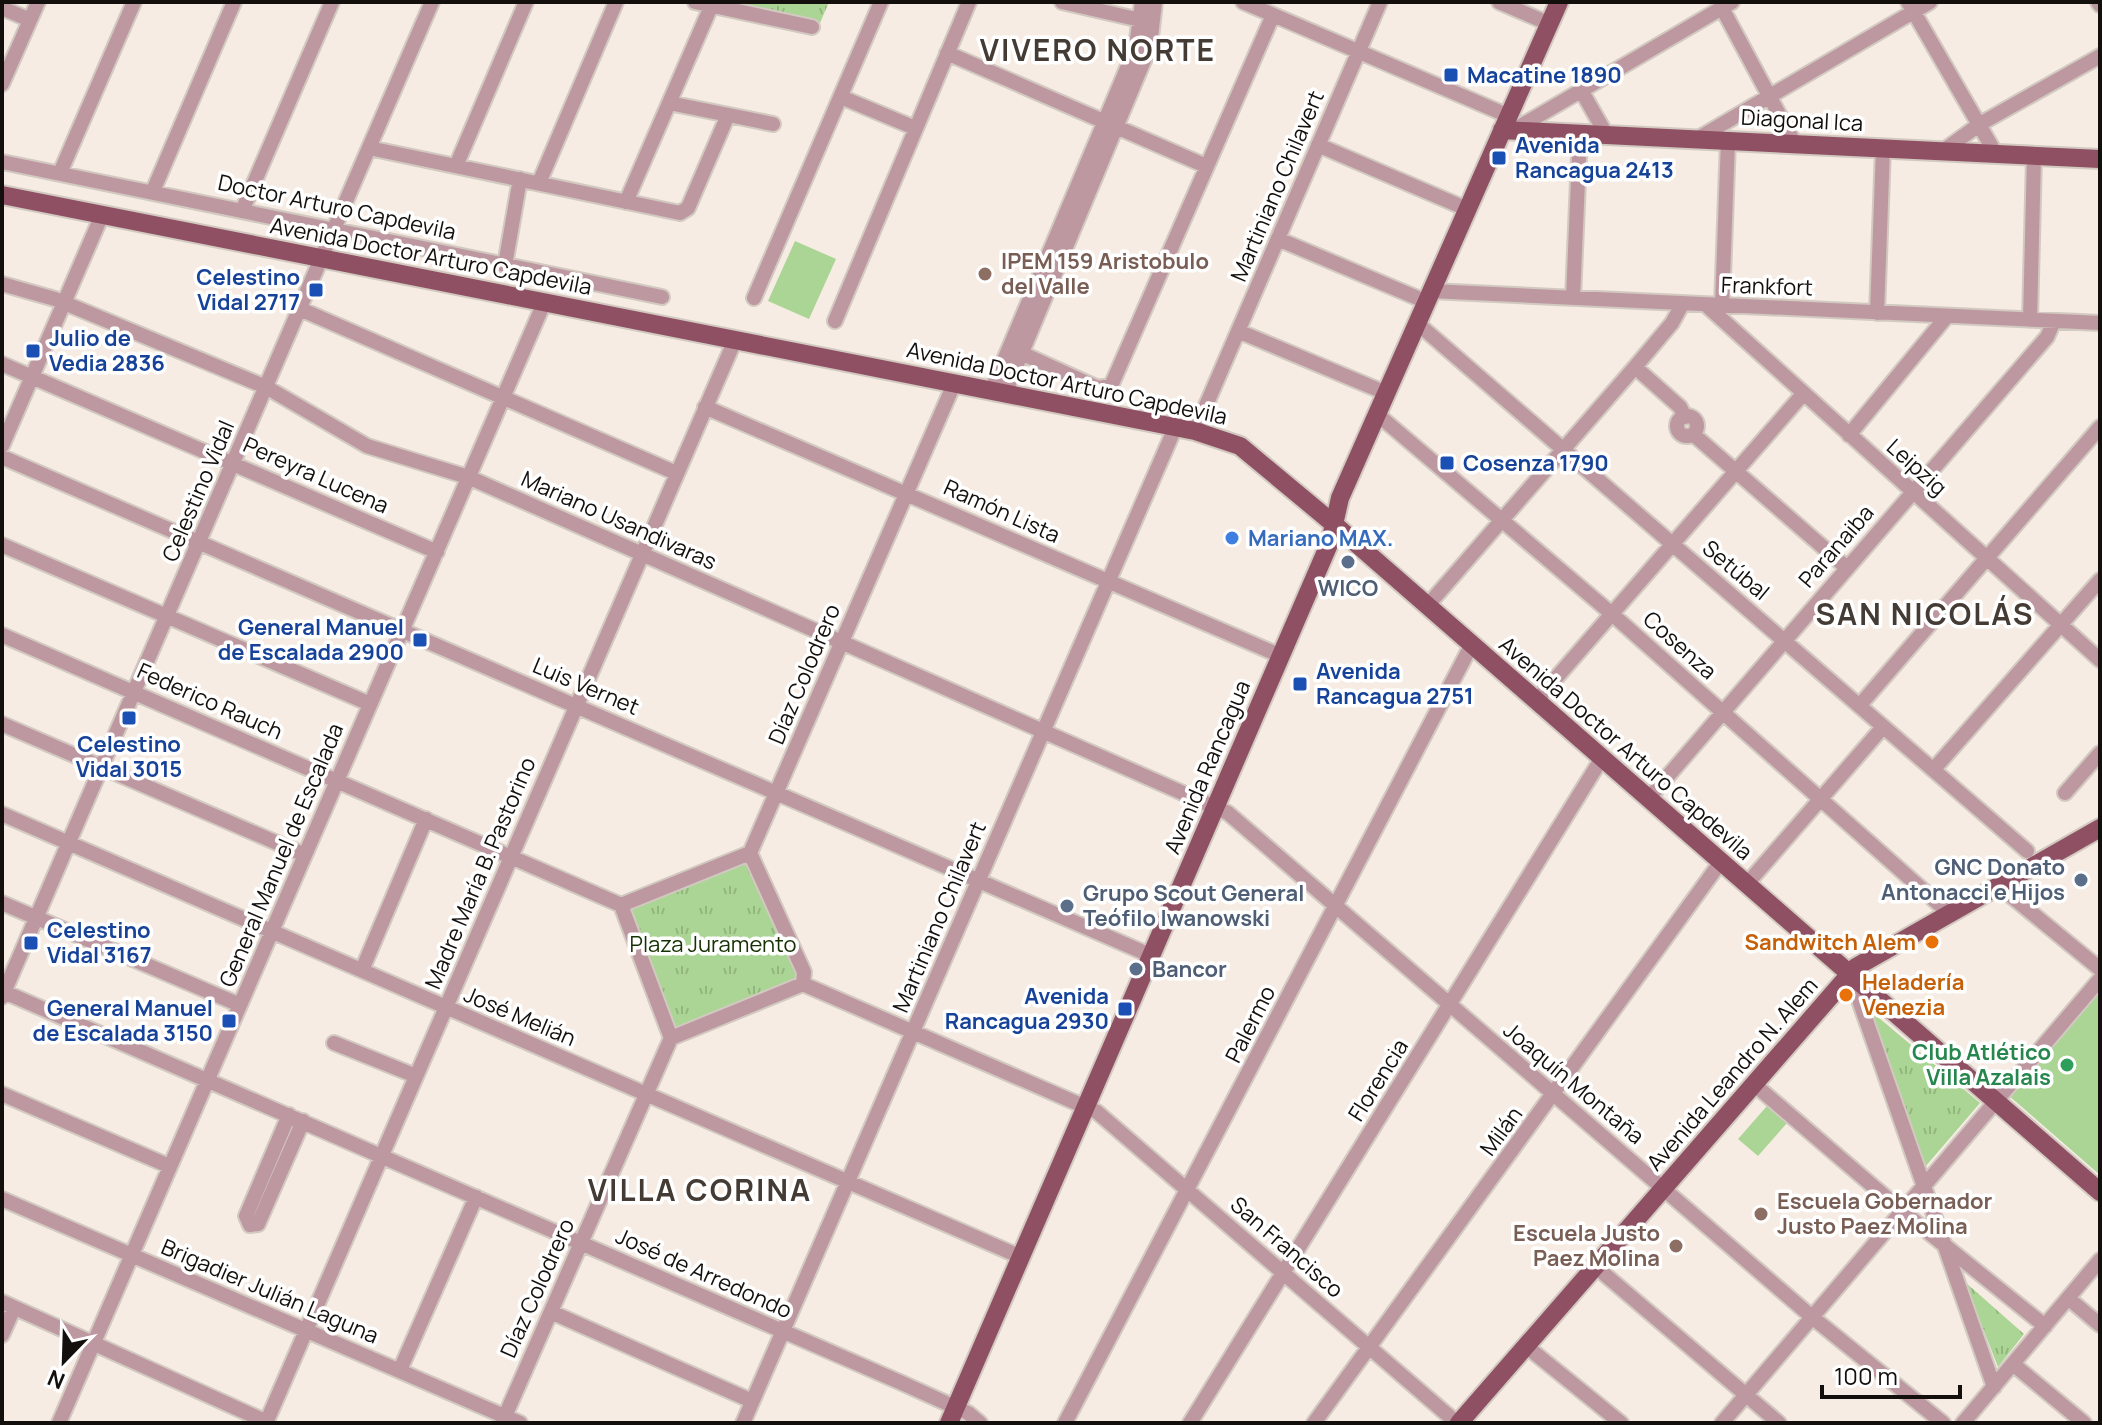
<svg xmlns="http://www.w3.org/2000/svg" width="2102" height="1425" font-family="Manrope,sans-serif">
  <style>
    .grass { fill: url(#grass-tufts) }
    .pitch { fill: #abd594 }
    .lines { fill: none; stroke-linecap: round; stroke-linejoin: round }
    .minor-casing { stroke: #d2c9c1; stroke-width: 18 }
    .major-casing { stroke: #d2c9c1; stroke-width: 22 }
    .minor { stroke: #bd98a1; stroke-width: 14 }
    .major { stroke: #8e5062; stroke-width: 18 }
    .transit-dot { fill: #1a4fb4; stroke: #fff; stroke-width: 3 }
    .education-dot { fill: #8d6e63; stroke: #fff; stroke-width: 3 }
    .shop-dot { fill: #3f7fe0; stroke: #fff; stroke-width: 3 }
    .service-dot { fill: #5c6f8a; stroke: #fff; stroke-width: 3 }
    .food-dot { fill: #e8710a; stroke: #fff; stroke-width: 3 }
    .leisure-dot { fill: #2e9e5b; stroke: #fff; stroke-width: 3 }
    .labels { text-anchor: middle; stroke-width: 7; stroke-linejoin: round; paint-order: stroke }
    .transit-label { font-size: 22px; font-weight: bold; fill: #164399; stroke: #fff; text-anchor: start }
    .street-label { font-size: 22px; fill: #130f0d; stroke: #fff }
    .education-label { font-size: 22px; font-weight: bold; fill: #785e54; stroke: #fff; text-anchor: start }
    .shop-label { font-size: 22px; font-weight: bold; fill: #366cbe; stroke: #fff; text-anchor: start }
    .service-label { font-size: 22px; font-weight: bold; fill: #4e5e75; stroke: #fff; text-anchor: start }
    .food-label { font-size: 22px; font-weight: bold; fill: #c56008; stroke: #fff; text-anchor: end }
    .park-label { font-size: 22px; fill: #163102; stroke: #fff }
    .leisure-label { font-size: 22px; font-weight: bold; fill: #27864d; stroke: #fff; text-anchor: end }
    .district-label { font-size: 30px; font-weight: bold; letter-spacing: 2px; fill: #433b34; stroke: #fff }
  </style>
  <defs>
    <pattern id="grass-tufts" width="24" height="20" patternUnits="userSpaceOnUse" patternTransform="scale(2)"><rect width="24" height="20" fill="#abd594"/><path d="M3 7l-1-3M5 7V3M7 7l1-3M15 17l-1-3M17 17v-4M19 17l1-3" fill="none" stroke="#92b67e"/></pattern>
  </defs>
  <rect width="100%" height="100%" fill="#f6ece3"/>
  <path class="grass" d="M744,2H829L820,23L735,5Z
    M744,852L803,984L678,1037L621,905Z
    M1872,1012L1980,1103L1925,1167Z
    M1965,1282L2024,1334L1998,1367Z"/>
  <path class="pitch" d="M795,241L836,259L809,319L768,301Z
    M2100,990V1175L2008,1095Z
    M1767,1106L1787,1123L1758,1156L1738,1139Z"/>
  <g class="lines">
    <g class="minor-casing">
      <path id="minor" d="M695,2L812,27
        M1062,2L1149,22
        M1243,2L1509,116
        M1499,2L1550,24
        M1908,2L1996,154
        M2098,2L2100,5
        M2,8L30,20
        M1722,8L1795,144
        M947,53L1206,166
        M2,84L38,2
        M1581,90L1606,134
        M841,97L915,128
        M669,103L773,124
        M1514,130L1732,2
        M1697,139L1930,2
        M1318,145L1467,209
        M369,148L680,213L688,208L728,115
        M1943,151L1980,124L2100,56
        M2,162L662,297
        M456,166L526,2
        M60,173L134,2
        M539,183L616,2
        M153,191L234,2
        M626,202L713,2
        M242,211L332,2
        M1278,239L1427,302
        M505,265L520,179
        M2,284L55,299L266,387L367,446L468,477L1228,813L1812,1317L1943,1423
        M1431,291L2100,323
        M754,298L881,2
        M1573,298L1580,133
        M1706,305L2100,660
        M1722,305L1728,140
        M300,309L676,473
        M1877,313L1883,148
        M2030,320L2034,156
        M835,321L969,2
        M1417,323L2027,851
        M1238,331L1386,393
        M1010,348L1098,388L1111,386L1273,15
        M2,364L437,552
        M1635,367L1680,407L1685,417
        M991,391L1136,47L1142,2
        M1005,393L1150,46L1155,2
        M705,407L1281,656
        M1377,414L1612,614L1941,906L1947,916
        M1677 426a10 10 0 1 1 20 0a10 10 0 1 1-20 0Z
        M1195,431L1380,2
        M1693,434L1847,568
        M1849,435L1947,316
        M2,446L102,215
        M2,457L1152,956
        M2,545L370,704
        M1428,605L1635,367L1672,323L1683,303
        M2,635L621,905
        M1537,700L1803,394
        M1860,705L2100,427
        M2,724L305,855
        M1934,769L2100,580
        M2065,793L2100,753
        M1649,798L2047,337L2054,321
        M2,814L1021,1257
        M750,853L954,384
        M750,853L804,972L803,984
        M1746,885L1883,727
        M1999,886L2100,969
        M2,903L240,1005
        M621,905L671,1038
        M621,905L750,853
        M362,970L426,819
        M1859,981L1860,1003L1994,1387
        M803,984L1097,1112L1457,1423
        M2,991L902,1383L968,1413L980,1423
        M2,997L432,2
        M671,1038L803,984
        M334,1043L416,1076
        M1755,1085L1902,1211L2045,1326
        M2,1094L169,1166
        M289,1115L246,1216L250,1225L258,1224L303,1121
        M2,1199L520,1423
        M1596,1267L1779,1423
        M2068,1298L2100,1325
        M2,1302L267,1422
        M551,1312L752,1401
        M2,1335L14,1308
        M1526,1346L1621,1423
        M2013,1364L2084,1423
        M400,1370L476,1197
        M59,1423L544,303
        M266,1423L735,340
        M502,1423L671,1038
        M743,1423L1175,428
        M1065,1423L1472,644
        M1190,1423L1602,758
        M1314,1423L1720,863
        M1722,1423L2100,979
        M1963,1423L2100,1260"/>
    </g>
    <g class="major-casing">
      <path id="major" d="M1502,130L2100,159
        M2,195L1195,431L1240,446L1335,525L2100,1192
        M949,1423L1330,542L1340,498L1559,2
        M1459,1423L1856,967L2100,828"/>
    </g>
    <use href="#minor" class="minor"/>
    <use href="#major" class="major"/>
  </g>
  <g class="transit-dot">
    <rect x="1443" y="67" width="16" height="16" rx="4"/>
    <rect x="1491" y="150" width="16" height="16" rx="4"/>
    <rect x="308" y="282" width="16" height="16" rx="4"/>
    <rect x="25" y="343" width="16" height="16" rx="4"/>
    <rect x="1439" y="455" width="16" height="16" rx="4"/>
    <rect x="412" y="632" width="16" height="16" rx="4"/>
    <rect x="1292" y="676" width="16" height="16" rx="4"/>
    <rect x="121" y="710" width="16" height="16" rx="4"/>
    <rect x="23" y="935" width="16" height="16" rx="4"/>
    <rect x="1117" y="1001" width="16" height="16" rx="4"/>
    <rect x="221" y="1013" width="16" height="16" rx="4"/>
  </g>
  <g class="education-dot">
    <circle cx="985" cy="274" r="8"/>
    <circle cx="1761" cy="1214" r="8"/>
    <circle cx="1676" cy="1246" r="8"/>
  </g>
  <circle class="shop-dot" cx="1232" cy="538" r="8"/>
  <g class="service-dot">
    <circle cx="1348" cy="562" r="8"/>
    <circle cx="2081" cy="880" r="8"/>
    <circle cx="1067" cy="906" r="8"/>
    <circle cx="1136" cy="969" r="8"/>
  </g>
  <g class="food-dot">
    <circle cx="1932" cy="942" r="8"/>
    <circle cx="1846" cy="995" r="8"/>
  </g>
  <circle class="leisure-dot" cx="2067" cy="1065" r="8"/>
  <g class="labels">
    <g class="transit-label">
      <text x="1467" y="83">Macatine 1890</text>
      <text x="1515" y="153">Avenida<tspan x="1515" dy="25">Rancagua 2413</tspan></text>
      <text x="300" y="285" text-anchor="end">Celestino<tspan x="300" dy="25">Vidal 2717</tspan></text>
      <text x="49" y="346">Julio de<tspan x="49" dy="25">Vedia 2836</tspan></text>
      <text x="1463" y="471">Cosenza 1790</text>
      <text x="404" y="635" text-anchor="end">General Manuel<tspan x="404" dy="25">de Escalada 2900</tspan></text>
      <text x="1316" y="679">Avenida<tspan x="1316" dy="25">Rancagua 2751</tspan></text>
      <text x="129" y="752" text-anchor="middle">Celestino<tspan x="129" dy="25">Vidal 3015</tspan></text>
      <text x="47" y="938">Celestino<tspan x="47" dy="25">Vidal 3167</tspan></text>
      <text x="1109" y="1004" text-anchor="end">Avenida<tspan x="1109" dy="25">Rancagua 2930</tspan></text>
      <text x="213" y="1016" text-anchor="end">General Manuel<tspan x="213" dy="25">de Escalada 3150</tspan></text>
    </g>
    <g class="street-label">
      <text transform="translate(1802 120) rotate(3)" y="8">Diagonal Ica</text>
      <text transform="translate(1277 186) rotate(-67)" y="8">Martiniano Chilavert</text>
      <text transform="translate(337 207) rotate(12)" y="8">Doctor Arturo Capdevila</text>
      <text transform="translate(431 256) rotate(11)" y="8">Avenida Doctor Arturo Capdevila</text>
      <text transform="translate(1767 286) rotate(2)" y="8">Frankfort</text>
      <text transform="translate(1067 383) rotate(12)" y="8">Avenida Doctor Arturo Capdevila</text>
      <text transform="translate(1917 467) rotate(42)" y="8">Leipzig</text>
      <text transform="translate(316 475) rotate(24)" y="8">Pereyra Lucena</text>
      <text transform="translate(198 491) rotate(-67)" y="8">Celestino Vidal</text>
      <text transform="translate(1002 511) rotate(24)" y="8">Ramón Lista</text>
      <text transform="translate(619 520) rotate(24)" y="8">Mariano Usandivaras</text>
      <text transform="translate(1836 546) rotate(-49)" y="8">Paranaiba</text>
      <text transform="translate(1736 570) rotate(40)" y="8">Setúbal</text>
      <text transform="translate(1680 645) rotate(42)" y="8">Cosenza</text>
      <text transform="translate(804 674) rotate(-67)" y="8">Díaz Colodrero</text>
      <text transform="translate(586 686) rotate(23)" y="8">Luis Vernet</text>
      <text transform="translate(210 701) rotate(24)" y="8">Federico Rauch</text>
      <text transform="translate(1626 748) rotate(41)" y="8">Avenida Doctor Arturo Capdevila</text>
      <text transform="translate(1207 767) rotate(-67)" y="8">Avenida Rancagua</text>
      <text transform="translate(281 855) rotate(-67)" y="8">General Manuel de Escalada</text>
      <text transform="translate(480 873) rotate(-67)" y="8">Madre María B. Pastorino</text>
      <text transform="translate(939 917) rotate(-67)" y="8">Martiniano Chilavert</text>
      <text transform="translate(520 1016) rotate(23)" y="8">José Melián</text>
      <text transform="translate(1250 1024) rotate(-63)" y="8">Palermo</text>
      <text transform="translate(1732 1074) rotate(-49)" y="8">Avenida Leandro N. Alem</text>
      <text transform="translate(1378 1080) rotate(-58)" y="8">Florencia</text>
      <text transform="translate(1574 1083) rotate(40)" y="8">Joaquín Montaña</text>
      <text transform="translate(1501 1131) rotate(-54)" y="8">Milán</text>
      <text transform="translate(1287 1247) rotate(41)" y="8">San Francisco</text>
      <text transform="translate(704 1273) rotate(24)" y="8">José de Arredondo</text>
      <text transform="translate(537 1288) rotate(-66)" y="8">Díaz Colodrero</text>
      <text transform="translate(270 1291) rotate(23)" y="8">Brigadier Julián Laguna</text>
    </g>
    <g class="education-label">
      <text x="1001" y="269">IPEM 159 Aristobulo<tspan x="1001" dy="25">del Valle</tspan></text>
      <text x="1777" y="1209">Escuela Gobernador<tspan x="1777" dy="25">Justo Paez Molina</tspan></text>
      <text x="1660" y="1241" text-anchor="end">Escuela Justo<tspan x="1660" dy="25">Paez Molina</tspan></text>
    </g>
    <g class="shop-label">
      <text x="1248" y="546">Mariano MAX.</text>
    </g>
    <g class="service-label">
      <text x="1348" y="596" text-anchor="middle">WICO</text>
      <text x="2065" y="875" text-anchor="end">GNC Donato<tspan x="2065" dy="25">Antonacci e Hijos</tspan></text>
      <text x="1083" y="901">Grupo Scout General<tspan x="1083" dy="25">Teófilo Iwanowski</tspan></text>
      <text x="1152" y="977">Bancor</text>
    </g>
    <g class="food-label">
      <text x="1916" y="950">Sandwitch Alem</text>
      <text x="1862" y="990" text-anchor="start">Heladería<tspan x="1862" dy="25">Venezia</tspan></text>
    </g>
    <g class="park-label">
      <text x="713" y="952">Plaza Juramento</text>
    </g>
    <g class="leisure-label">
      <text x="2051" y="1060">Club Atlético<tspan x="2051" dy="25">Villa Azalais</tspan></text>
    </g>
    <g class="district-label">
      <text x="1098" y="61">VIVERO NORTE</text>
      <text x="1925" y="625">SAN NICOLÁS</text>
      <text x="700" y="1201">VILLA CORINA</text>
    </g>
  </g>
  <rect width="2102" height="1425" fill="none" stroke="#130f0d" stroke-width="8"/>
  <g transform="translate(64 1361) rotate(203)" stroke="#ffffff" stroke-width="6" paint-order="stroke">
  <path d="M0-6L14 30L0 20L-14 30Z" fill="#130f0d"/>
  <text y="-12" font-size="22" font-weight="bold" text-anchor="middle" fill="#130f0d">N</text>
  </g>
  <path d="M1822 1385v12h138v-12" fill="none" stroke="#130f0d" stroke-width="4"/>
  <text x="1834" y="1385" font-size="24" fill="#130f0d" stroke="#ffffff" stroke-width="6" paint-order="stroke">100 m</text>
</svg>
